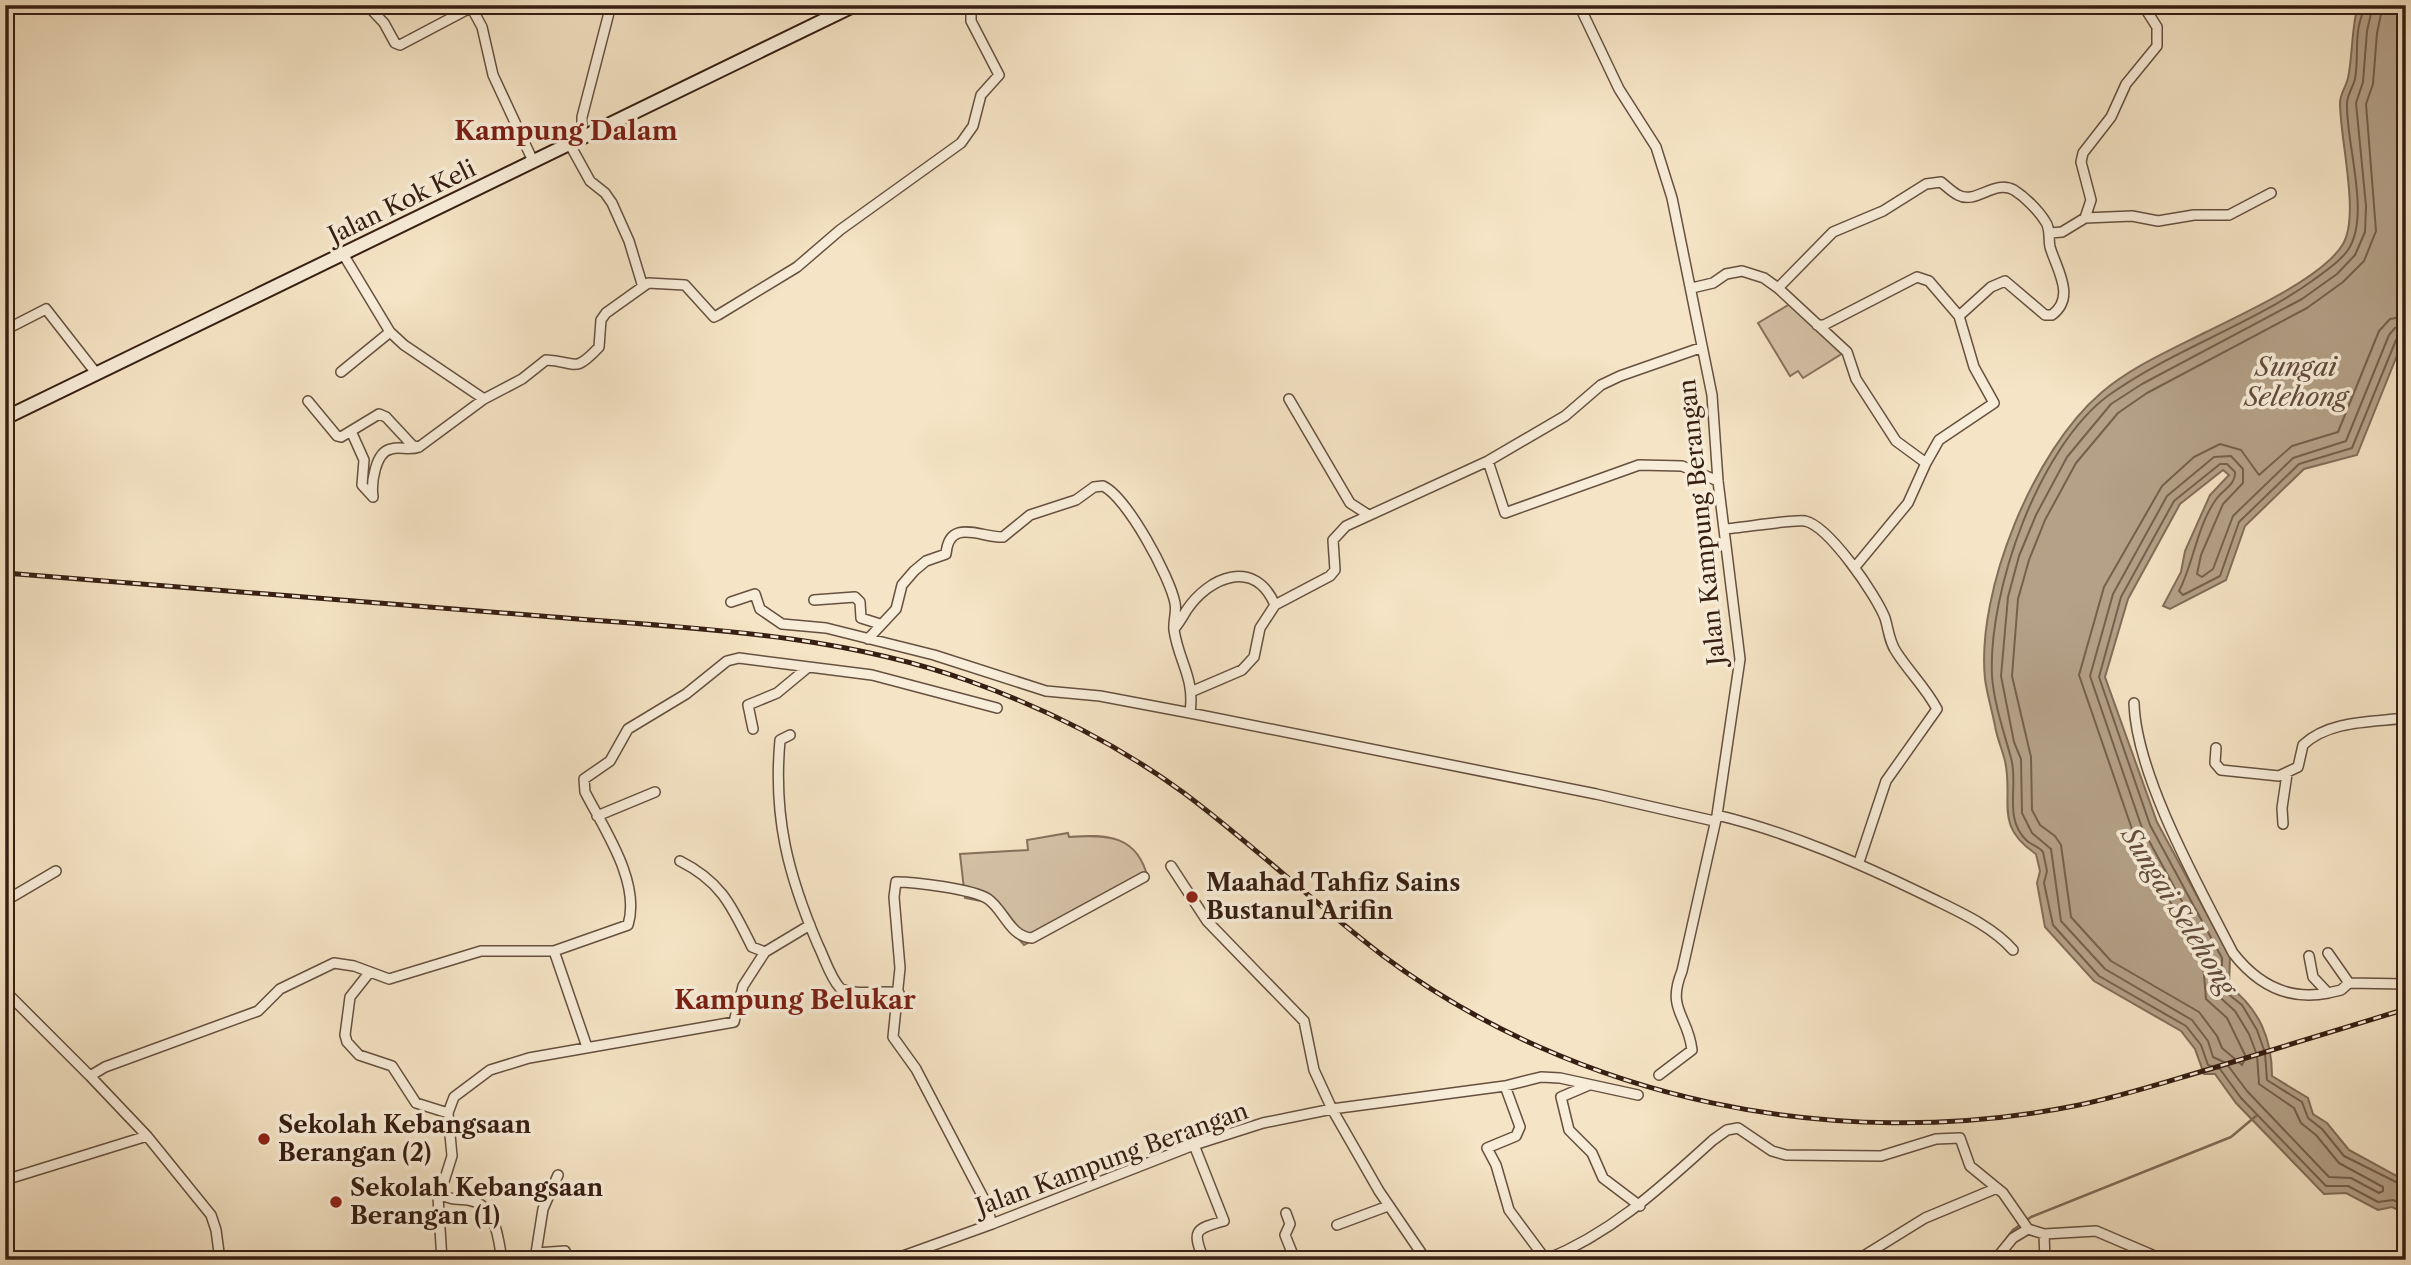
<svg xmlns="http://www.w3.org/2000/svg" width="2411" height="1265" font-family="'Libre Caslon Text',serif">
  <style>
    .green { fill: #d5c2a7; stroke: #86705c; stroke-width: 2 }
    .water { fill: #b4a188; stroke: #826d59; stroke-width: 2 }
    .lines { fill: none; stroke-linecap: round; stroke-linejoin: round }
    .shore { stroke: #75604d; stroke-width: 2 }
    .stream { stroke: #826d59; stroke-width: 2.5 }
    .street-casing { stroke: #66503f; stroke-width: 12 }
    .secondary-casing { stroke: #361e12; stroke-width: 16 }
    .street { stroke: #f8edd9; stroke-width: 9 }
    .secondary { stroke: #f8edd9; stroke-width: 12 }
    .rail-casing { stroke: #361e12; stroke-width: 5 }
    .rail { stroke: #f8edd9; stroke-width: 2.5; stroke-dasharray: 8; stroke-linecap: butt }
    .poi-dot { fill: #8f2418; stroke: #f8edd9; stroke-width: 2.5 }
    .labels { text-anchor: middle; stroke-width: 7; stroke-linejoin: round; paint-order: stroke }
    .street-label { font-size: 24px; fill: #361e12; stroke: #f8edd9 }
    .poi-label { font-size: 24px; font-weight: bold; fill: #361e12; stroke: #f8edd9; text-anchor: start }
    .neighbourhood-label { font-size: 26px; font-weight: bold; fill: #7a1f14; stroke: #f8edd9 }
    .water-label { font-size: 26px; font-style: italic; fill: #624c3b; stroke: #f8edd9 }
  </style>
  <rect width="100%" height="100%" fill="#f5e4c5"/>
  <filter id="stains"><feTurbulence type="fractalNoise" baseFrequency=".00286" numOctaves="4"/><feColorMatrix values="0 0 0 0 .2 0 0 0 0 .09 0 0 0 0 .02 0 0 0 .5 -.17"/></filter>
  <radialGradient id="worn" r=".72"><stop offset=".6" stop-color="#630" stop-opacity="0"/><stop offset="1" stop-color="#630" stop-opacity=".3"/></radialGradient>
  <path class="green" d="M1790,304L1843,353L1803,378L1798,371L1790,376L1758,323Z
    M1068,833L1069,837C1107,834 1138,835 1148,879L1024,945L986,902L965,898L960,854L1028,850L1027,840Z"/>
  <path class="water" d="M2358,5H2406V333L2357,455L2304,469L2245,526L2226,580L2170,609L2163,606L2181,572L2185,551L2210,495L2229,475L2223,470L2180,504L2128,599L2105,677L2157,822L2230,957L2229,986C2259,1009 2272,1038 2272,1076L2308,1098L2313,1114L2327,1123L2349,1150L2406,1181V1214L2392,1207L2378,1210L2346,1193L2324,1194L2236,1103L2215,1074H2204L2195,1049L2181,1031L2094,981L2045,927L2037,883L2040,871L2036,854C1993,825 2014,802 2005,761C2002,749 1997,738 1995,726C1992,710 1987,694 1985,679C1976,591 2034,450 2101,393C2131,367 2171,350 2206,332C2242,314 2323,278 2343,244C2360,215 2340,140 2340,103C2340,94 2346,87 2348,78C2353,54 2351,30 2358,5Z"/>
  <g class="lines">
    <path class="shore" d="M2364,5C2363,14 2359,22 2358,31C2356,47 2358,63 2355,79C2353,87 2347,95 2347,104C2346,144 2371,216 2348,250C2339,263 2324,272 2312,281C2249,326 2172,350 2109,395C2039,446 1988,591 1992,676C1994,704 2004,732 2011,758C2019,785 2003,817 2026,840C2031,845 2038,846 2043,852L2047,871L2044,883L2053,925L2099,976L2186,1026L2201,1045L2208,1065L2220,1069L2241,1098L2326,1186H2348L2378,1202L2393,1200L2406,1206
      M2373,5L2367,31L2363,82L2356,103L2366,206L2365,232L2355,255L2337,274L2302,299L2142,384L2111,404L2067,457L2036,515L2019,556L2008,597L2001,676L2014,742L2021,759L2022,813L2032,833L2051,849L2061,921L2105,969L2192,1020L2208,1041L2213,1057L2226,1063L2247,1091L2329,1177L2351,1178L2379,1193L2383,1191V1187L2339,1163L2316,1135L2301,1123L2294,1108L2259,1084L2257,1055L2249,1034L2235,1011L2214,992V960L2142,828L2090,676L2113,594L2167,496L2214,457L2231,456L2243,469V483L2223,504L2201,555L2197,574L2202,577L2213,569L2233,516L2293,458L2346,441L2389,335L2395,328L2406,326
      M2383,5L2377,33L2373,84L2366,104L2376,231L2364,261L2343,282L2307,308L2147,393L2118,413L2076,463L2045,520L2029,560L2018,599L2012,676L2031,757L2032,810L2040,825L2055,836L2061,845L2071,917L2111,961L2199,1012L2217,1036L2222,1048L2242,1065L2246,1057L2227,1018L2206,999L2203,963L2133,832L2079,675L2104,587L2162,486L2194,457L2220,444L2241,450L2259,475L2292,446L2338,432L2379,331L2390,319L2406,316
      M2406,335L2396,340L2352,448L2299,464L2239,522L2220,576L2183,595L2179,591C2194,562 2197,525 2217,498C2224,489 2236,484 2235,472L2227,464H2220L2174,501L2121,597L2099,677L2150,825L2222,958V989L2242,1005L2257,1030L2265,1053L2267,1080L2302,1102L2308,1118L2322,1129L2344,1156L2406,1187"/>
    <path class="stream" d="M1990,1260L2013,1230L2031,1217L2231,1137L2256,1116"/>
    <g class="street-casing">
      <path id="street" d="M367,5L384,23L395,43L400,45L472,7
        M470,5L482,27L493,75L533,161
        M1579,5L1619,89L1656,147L1672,198L1712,395L1718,481L1740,659L1717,815L1682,971C1666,1010 1688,1015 1692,1050L1659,1075
        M328,7L333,5
        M582,136V117L611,5
        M569,143L590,181L605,193L612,203L629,241L643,287
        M2085,218L2091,200L2081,162L2083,153L2111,117L2126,84L2157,46V27L2143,5
        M2050,233L2062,232L2085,218L2132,216L2158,221L2194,215H2229L2271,193
        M343,254L390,332L404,345L484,399
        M1692,288L1713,283L1726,274L1742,271L1764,278L1778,288L1847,352L1856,379L1896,441L1926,463L1908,503L1855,567
        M1778,288L1833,232L1883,211L1926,184L1941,182C1946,186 1952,192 1958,195C1976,205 1994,179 2014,190C2025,197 2038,210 2045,221C2051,229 2048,238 2050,247C2057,270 2076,297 2052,315H2045L2005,281L1991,287L1959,316L1929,281L1917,277L1824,325H1817
        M5,330L46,309L96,373
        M341,372L390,332
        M1289,399L1350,503L1367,514
        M308,401L337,436L341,437L379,414L386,417L413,446L419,447
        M351,431L364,460L362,485L373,497
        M1488,461L1505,513L1639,465L1682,466L1718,481
        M1926,463L1939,440L1994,403L1974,367L1959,316
        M373,497C371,484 375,452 391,449C401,446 408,451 419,447L484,399L522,379L546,360C576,361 573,375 599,347L601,320L606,313L648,283L685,285L714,317L718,315L797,267L840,230L961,143L973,126L981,95L999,75L971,21V5
        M1725,529C1741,528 1794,519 1805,521C1829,526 1876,595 1885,618C1889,631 1889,642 1897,653C1910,673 1926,688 1937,709L1886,781L1859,862
        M814,600L855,597L860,602L861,618L880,624
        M731,602L755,594L760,609L782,624L826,628L934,655L1046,691L1100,696L1190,713L1596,794L1714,821
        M1174,629C1179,623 1182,618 1186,611C1209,576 1255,558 1275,605
        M868,639L896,609L902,585L914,571L926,561L946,554C949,517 982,538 1003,537L1030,515L1076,500L1094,487L1103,486C1127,497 1170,577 1175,603C1177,612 1173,621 1174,630C1179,663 1195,677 1190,713
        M1193,691L1242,670L1254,657L1260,628L1275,605L1330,576L1335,570L1333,540L1346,526L1488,461L1565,416L1601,385L1620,376L1700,348
        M2134,703C2136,775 2199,887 2233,953C2257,984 2288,1001 2328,993
        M753,729L748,705L777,693L806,669
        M790,735L780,740C773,817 788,875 818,945C825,959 830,977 840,988C857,997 881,989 899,993
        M2216,748L2215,763L2221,770L2279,776L2298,767L2303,745C2329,720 2373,722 2406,718
        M1717,815C1791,833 1859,863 1927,896C1957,911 1991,925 2013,950
        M597,816L655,792
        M2283,824L2282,808L2287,774
        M680,861C722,882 732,907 752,947L765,952
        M1171,866L1207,921L1304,1021L1314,1070L1332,1109L1379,1191L1426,1260
        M5,901L56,871
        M554,951L587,1047
        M2328,953L2349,983
        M2309,956L2313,977L2328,993L2341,990L2349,983L2406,984
        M369,973L350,997L345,1035L347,1042L359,1055L392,1066L416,1103L448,1113
        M5,991L90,1076
        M1589,1085L1561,1097L1569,1130L1592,1153L1603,1178L1640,1206
        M1505,1086L1520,1127L1516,1136L1487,1148L1496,1165L1509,1210L1546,1260
        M1194,1145L1224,1221C1194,1229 1192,1231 1204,1260
        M558,1175L543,1209L536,1253L565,1251L569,1260
        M5,1180L147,1136
        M438,1197L442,1260
        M1286,1213L1290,1224L1285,1235L1295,1260
        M992,1224L985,1201L916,1069L893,1037L900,968L894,897L896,882C915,882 973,889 988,899C1004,910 1010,937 1032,938L1144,877
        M1337,1225L1388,1206
        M2044,1234L2045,1260
        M220,1260L216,1230L211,1215L147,1136L90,1076L105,1067L258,1011L280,989L334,963L354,966L389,979L481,951H554L628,925C641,882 604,829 585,792L584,779L610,761L628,729L686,694L727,661L739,658L872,675L997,708
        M502,1260C498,1237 496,1204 468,1200C457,1199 450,1200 440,1194L452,1156L448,1113L454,1097L490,1070L529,1058L734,1022L743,986L765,952L810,925
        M892,1260L992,1224L1194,1145L1263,1123L1332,1109L1505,1086L1541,1077L1560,1078L1638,1095
        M1545,1260C1612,1233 1660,1188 1713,1140L1727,1130L1738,1128L1772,1151L1786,1155L1881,1156L1936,1139L1960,1138L1970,1166L2003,1193L2028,1229L2044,1234L2096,1231L2164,1260
        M1857,1260L1925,1218L1997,1188
        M1995,1260L2013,1238L2028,1229"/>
    </g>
    <g class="secondary-casing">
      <path id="secondary" d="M5,418L855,5"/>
    </g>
    <use href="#street" class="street"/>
    <use href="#secondary" class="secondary"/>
    <g class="rail-casing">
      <path id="rail" d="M5,573C184,587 362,602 541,616C684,628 833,632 969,681C1045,708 1120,746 1184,793C1252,844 1314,903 1382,955C1577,1101 1836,1153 2074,1106C2120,1097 2165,1082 2210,1069C2275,1049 2340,1029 2406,1009"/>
    </g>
    <use href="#rail" class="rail"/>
  </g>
  <g class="poi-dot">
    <circle cx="1192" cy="897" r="7"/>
    <circle cx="264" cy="1139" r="7"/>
    <circle cx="336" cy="1202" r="7"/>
  </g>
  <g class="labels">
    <g class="street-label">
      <text transform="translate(402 202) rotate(-26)" y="8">Jalan Kok Keli</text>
      <text transform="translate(1702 522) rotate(-96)" y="8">Jalan Kampung Berangan</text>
      <text transform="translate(1112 1159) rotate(-20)" y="8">Jalan Kampung Berangan</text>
    </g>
    <g class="poi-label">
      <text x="1206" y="891">Maahad Tahfiz Sains<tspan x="1206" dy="28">Bustanul Arifin</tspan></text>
      <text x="278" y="1133">Sekolah Kebangsaan<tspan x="278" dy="28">Berangan (2)</tspan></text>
      <text x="350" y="1196">Sekolah Kebangsaan<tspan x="350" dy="28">Berangan (1)</tspan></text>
    </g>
    <g class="neighbourhood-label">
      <text x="566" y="140">Kampung Dalam</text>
      <text x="795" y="1009">Kampung Belukar</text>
    </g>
    <g class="water-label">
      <text x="2296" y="376">Sungai<tspan x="2296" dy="30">Selehong</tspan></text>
      <text transform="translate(2179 911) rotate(58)" y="9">Sungai Selehong</text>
    </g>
  </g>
  <rect width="2411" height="1265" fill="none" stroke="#f5e4c5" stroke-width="28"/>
  <rect x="7" y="7" width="2397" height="1251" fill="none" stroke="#361e12" stroke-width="3.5"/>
  <rect x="14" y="14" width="2383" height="1237" fill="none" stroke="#361e12" stroke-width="2"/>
  <rect width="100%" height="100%" filter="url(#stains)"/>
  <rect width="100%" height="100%" fill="url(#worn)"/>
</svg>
